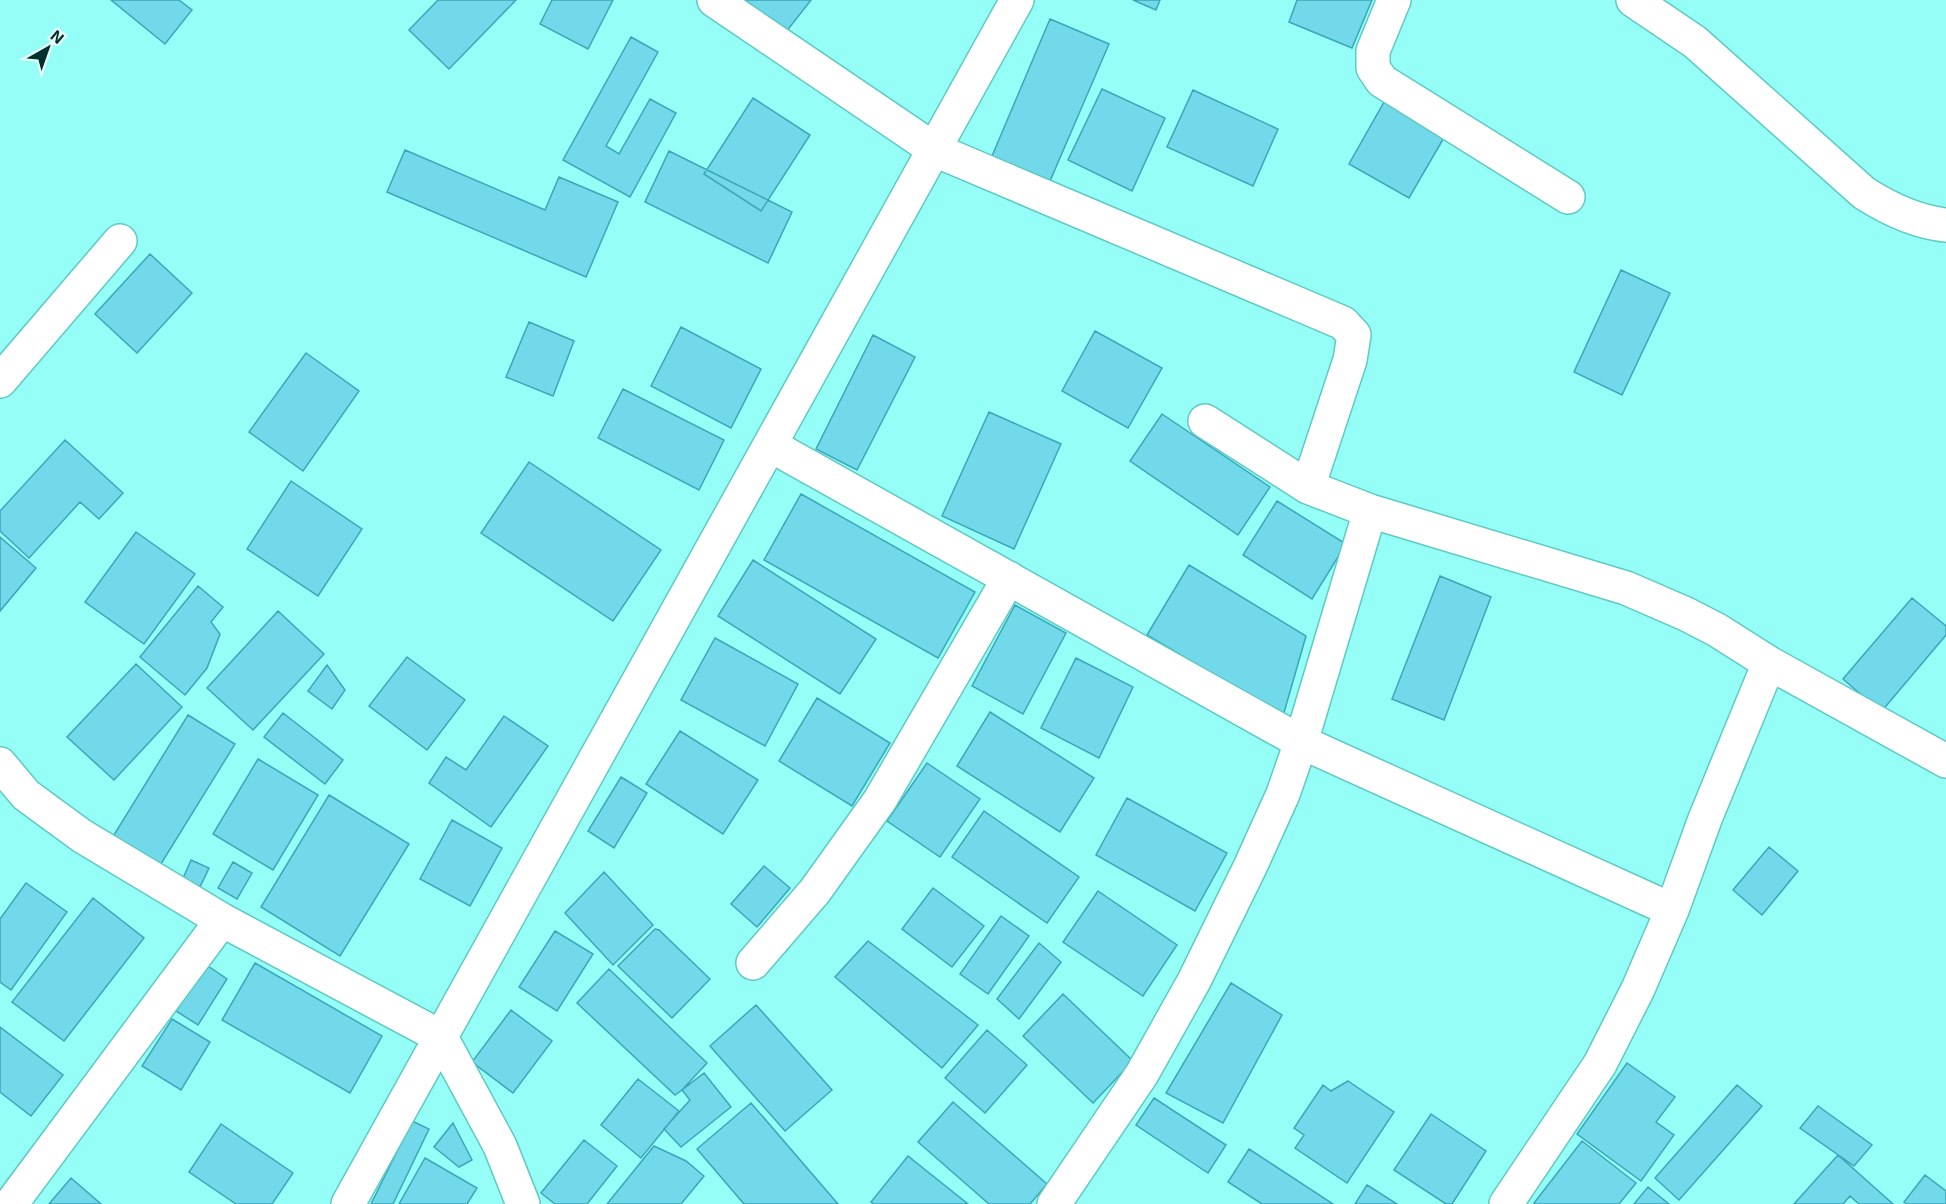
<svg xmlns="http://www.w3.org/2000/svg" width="1946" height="1204" font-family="'Exo 2',sans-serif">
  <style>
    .building { fill: #72d9ea; stroke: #3aa7b8; stroke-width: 1.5 }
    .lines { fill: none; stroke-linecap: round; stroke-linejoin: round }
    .minor-casing { stroke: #5fcac3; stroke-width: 36 }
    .minor { stroke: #fff; stroke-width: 33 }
  </style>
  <rect width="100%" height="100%" fill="#95fef7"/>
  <path class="building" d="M111,0H179L192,10L165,44Z
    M438,0H516L449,69L409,30Z
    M552,0H613L588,49L540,24Z
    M745,0H811L786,32Z
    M1133,0H1160L1156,10Z
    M1297,0H1372L1352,48L1289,22Z
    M1050,19L1109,44L1050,181L992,156Z
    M631,37L658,52L606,146L619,154L650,99L676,113L630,197L563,160Z
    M1102,89L1165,118L1132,191L1068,160Z
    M1193,90L1278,129L1253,186L1167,147Z
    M1388,95L1449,129L1409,198L1349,164Z
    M753,98L810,135L761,211L704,174Z
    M405,150L545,210L559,177L618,202L586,277L387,192Z
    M669,151L792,212L768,263L645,202Z
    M150,254L192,293L137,353L95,314Z
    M1621,270L1670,293L1622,395L1574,372Z
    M529,322L574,341L553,396L506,377Z
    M681,327L761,369L731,428L651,386Z
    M1095,331L1162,368L1128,428L1062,391Z
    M873,335L915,357L857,470L816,449Z
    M306,353L359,391L303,471L249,432Z
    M623,389L724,440L699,490L598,438Z
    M989,412L1061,444L1014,549L942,516Z
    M1162,414L1270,487L1238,535L1130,461Z
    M65,440L123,493L99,519L80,502L29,558L0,531V511Z
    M529,462L661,550L613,621L481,533Z
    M291,481L362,529L318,596L247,549Z
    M801,494L975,592L938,658L764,560Z
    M1277,501L1346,544L1312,599L1243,555Z
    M136,532L195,574L144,644L85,602Z
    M0,537L36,568L0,611Z
    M753,560L876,639L840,694L718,616Z
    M1189,565L1306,636L1283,716L1147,635Z
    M1440,576L1491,597L1444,720L1392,699Z
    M198,586L223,607L211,622L220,634L207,668L185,695L140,657Z
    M1912,598L1946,626V635L1881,712L1843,679Z
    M1015,605L1066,633L1023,714L972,686Z
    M278,611L324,654L253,730L207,688Z
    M715,638L798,684L765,746L681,700Z
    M407,657L465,700L427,750L369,706Z
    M1076,658L1133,687L1099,758L1041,728Z
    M136,664L182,707L114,780L67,737Z
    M327,665L345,690L332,709L308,691Z
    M817,698L890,743L852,806L779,761Z
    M990,712L1094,778L1060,832L957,766Z
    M283,713L343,760L325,784L264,737Z
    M188,715L235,744L156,872L109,843Z
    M504,716L548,746L491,827L429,783L446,757L466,770Z
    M680,731L758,780L723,834L646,784Z
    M258,759L318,795L273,870L213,834Z
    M927,763L980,799L940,857L887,821Z
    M621,777L647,793L614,848L588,831Z
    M329,795L409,844L340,956L261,907Z
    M1127,798L1227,853L1195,911L1096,855Z
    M984,811L1079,877L1047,923L952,857Z
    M452,820L502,848L470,906L420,879Z
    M1769,847L1798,871L1762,915L1733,890Z
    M191,860L209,868L199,889L182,881Z
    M233,862L252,873L237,899L218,888Z
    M764,866L790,888L757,927L731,904Z
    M604,872L653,925L613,965L565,913Z
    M26,883L67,912L11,990L0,982V919Z
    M933,888L984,926L952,967L902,929Z
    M1098,891L1177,945L1143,996L1063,942Z
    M93,898L144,938L64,1041L12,1002Z
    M1001,916L1029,936L988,994L960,974Z
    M655,929L659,930L710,979L672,1018L618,966Z
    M555,931L593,954L557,1011L519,987Z
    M868,941L978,1025L942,1068L835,977Z
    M1039,943L1061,962L1019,1019L997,999Z
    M255,963L382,1036L350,1093L222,1020Z
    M205,964L227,979L198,1025L176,1011Z
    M609,969L707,1063L682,1090L675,1095L577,1003Z
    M1231,983L1282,1015L1223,1123L1166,1093Z
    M1063,994L1133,1061L1093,1103L1023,1036Z
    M756,1005L832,1090L785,1131L710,1046Z
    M511,1010L552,1041L513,1093L472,1062Z
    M172,1019L210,1042L181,1090L142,1066Z
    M0,1027L63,1075L31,1116L0,1092Z
    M987,1030L1027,1065L985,1113L945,1078Z
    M1627,1063L1675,1097L1656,1122L1674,1135L1641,1181L1577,1134Z
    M704,1073L731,1107L681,1147L664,1129L690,1100L682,1090Z
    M638,1079L679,1111L641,1158L601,1125Z
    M1348,1081L1394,1112L1347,1183L1295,1148L1304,1135L1294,1128L1323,1085L1331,1091Z
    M1737,1085L1762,1106L1679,1200L1655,1178Z
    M1154,1098L1226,1145L1208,1173L1136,1125Z
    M953,1102L1047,1184L1030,1204H989L918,1142Z
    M751,1103L838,1204H744L697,1149Z
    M1818,1106L1872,1145L1854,1166L1800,1128Z
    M1431,1114L1486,1151L1452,1204H1446L1394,1170Z
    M412,1121L429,1129L393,1204H371Z
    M453,1123L472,1160L459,1167L434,1147Z
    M221,1124L293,1173L272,1204H236L189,1172Z
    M584,1140L617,1166L587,1204H555L541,1193Z
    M1582,1141L1636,1183L1619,1204H1536L1534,1203Z
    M654,1146L686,1161L704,1176L681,1204H607Z
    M1249,1149L1333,1204H1262L1228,1182Z
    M1838,1155L1893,1204H1859L1850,1196L1843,1204H1794Z
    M908,1156L968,1204H874L871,1202Z
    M425,1158L477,1188L467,1204H399Z
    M1925,1175L1946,1191V1204H1907L1904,1202Z
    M71,1178L101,1204H49Z
    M1367,1185L1397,1204H1355Z
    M1648,1187L1669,1204H1634Z"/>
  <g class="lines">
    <g class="minor-casing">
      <path id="minor" d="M714,0L935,150L1343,323L1354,335L1350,360L1308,487
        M1394,0L1373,51V68L1382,81L1568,197
        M1633,0L1695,42L1864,193C1889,209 1916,222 1946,225
        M0,381L120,241
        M1205,421L1308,487L1370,511L1626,588L1686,614L1717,630L1769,663L1946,761
        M770,445L1301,742L1672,910
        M0,764L26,795L82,836L222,920L441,1037L500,1146L523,1204
        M753,963L815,891L880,800L1009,578
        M11,1204L222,920
        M348,1204L1017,0
        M1054,1204L1142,1074L1194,981L1250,867L1283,794L1301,742L1370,511
        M1506,1204L1600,1064L1638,989L1672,910L1705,819L1769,663"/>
    </g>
    <use href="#minor" class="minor"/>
  </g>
  <g transform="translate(48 48) rotate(40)" stroke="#e8fbf9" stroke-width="4.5" paint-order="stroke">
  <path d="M0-4.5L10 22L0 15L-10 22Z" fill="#00312e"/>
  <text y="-9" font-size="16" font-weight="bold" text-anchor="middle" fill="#00312e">N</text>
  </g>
</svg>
